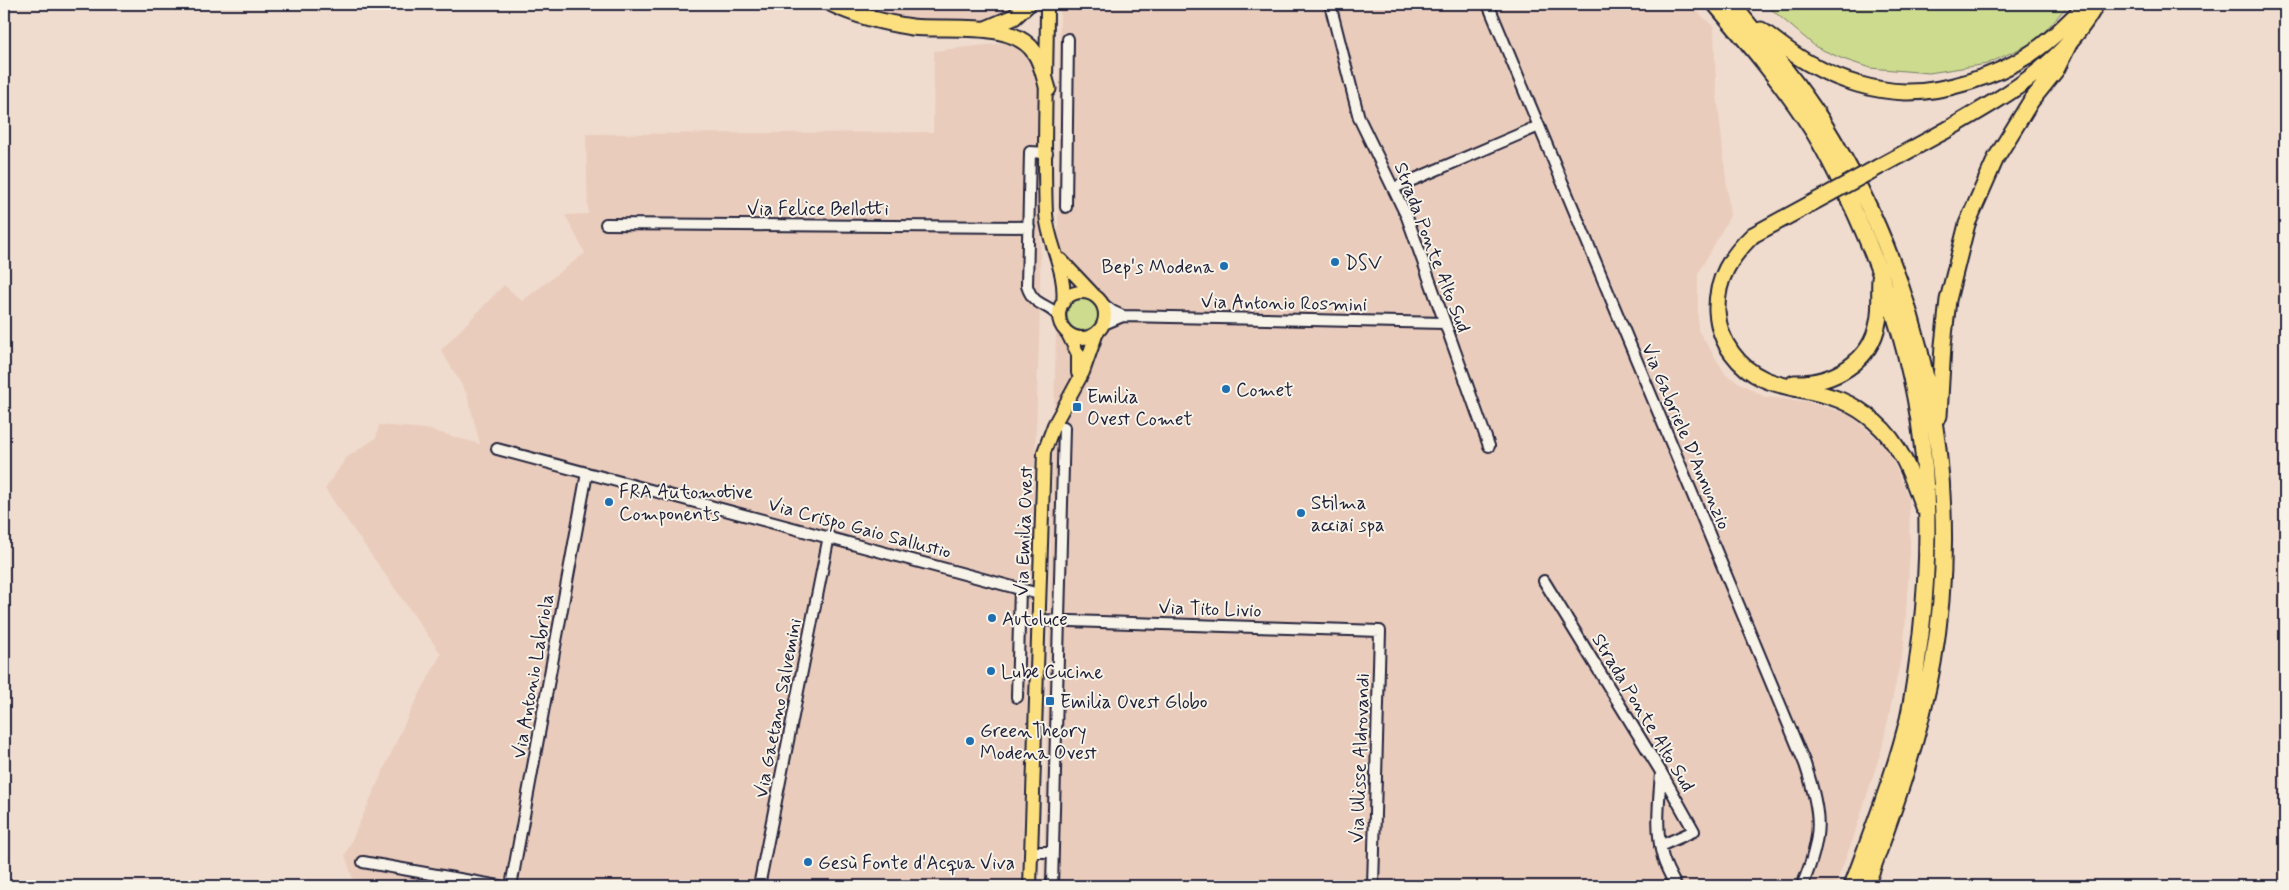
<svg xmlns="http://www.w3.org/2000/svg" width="2289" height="890" font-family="Mynerve,sans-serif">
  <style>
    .built { fill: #eaccbc }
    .green { fill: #ccdb8e; stroke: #777e64 }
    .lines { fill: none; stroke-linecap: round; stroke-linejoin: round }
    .minor-casing { stroke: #22223b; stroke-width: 14 }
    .major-casing { stroke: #22223b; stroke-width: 16 }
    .highway-casing { stroke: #22223b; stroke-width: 19 }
    .minor { stroke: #f7f3e8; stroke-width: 10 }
    .major { stroke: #fce080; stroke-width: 12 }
    .highway { stroke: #fce080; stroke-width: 15 }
    .highway-bridge-casing { stroke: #22223b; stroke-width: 19; stroke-linecap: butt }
    .highway-bridge { stroke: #fce080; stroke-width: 15 }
    .poi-dot { fill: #1f6fb2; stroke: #f7f3e8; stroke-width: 2 }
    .labels { text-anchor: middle; stroke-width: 4; stroke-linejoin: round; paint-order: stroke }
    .street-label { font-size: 19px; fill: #22223b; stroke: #f7f3e8 }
    .poi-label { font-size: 19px; fill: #22223b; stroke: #f7f3e8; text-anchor: start }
  </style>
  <rect width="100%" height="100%" fill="#efdcce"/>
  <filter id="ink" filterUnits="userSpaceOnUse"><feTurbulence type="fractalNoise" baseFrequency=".02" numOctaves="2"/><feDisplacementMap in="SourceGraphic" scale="10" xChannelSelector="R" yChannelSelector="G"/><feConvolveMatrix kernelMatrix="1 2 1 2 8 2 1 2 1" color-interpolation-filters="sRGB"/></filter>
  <g filter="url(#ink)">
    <path class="built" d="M854,4H1023L1004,18L962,22L925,21L889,16Z
      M1060,4H1689L1714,27L1716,85L1730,216L1698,274V330L1726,375L1765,397L1805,401L1849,414L1887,447L1909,498L1910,551L1904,644L1882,748L1853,839L1835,886H1043L1058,245Z
      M1011,42L1023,48L1035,64L1040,82L1041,104L1040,309L1021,886H355L345,855L408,716L441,654L325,489L346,458L376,438L379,425L426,429L480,444L467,394L441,350L504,285L522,301L585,253L565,215L588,214L586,134L933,132L934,51Z"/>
    <path class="green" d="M1765,4H1959L1960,7L1976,4H2069L2036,41L1987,64L1929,73L1870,68L1843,59L1816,47Z
      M1067 315a16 16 0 1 1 32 0a16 16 0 1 1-32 0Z"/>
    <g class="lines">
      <g class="minor-casing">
        <path id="minor" d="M1330,4L1359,118L1407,217L1489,446
          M1488,4L1805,764C1822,815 1823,836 1802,886
          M1047,153L1030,152L1027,286C1034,308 1048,302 1059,317
          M1394,188L1539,126
          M1066,207L1068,39
          M606,224L1029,227
          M1103,304L1112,311L1123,316
          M1104,324L1123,316L1445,323
          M497,449L1039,594
          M1544,581L1661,772L1694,831L1660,846
          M1039,620L1380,631L1373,886
          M1017,697L1020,588
          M1661,773C1659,801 1655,831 1663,858C1666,868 1671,877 1676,886
          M1032,852H1053
          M363,862L499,886
          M511,886L587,473
          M759,886L829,536
          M1052,886L1064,427"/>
      </g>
      <g class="major-casing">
        <path id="major" d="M1047,4C1047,73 1043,144 1046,214C1048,245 1067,270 1063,303
          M1061,260L1093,294
          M1059 315a23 23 0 1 1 46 0a23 23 0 1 1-46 0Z
          M1068,334L1078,354V373
          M1030,886L1044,452L1054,425L1083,372L1096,335"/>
      </g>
      <g class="highway-casing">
        <path id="highway" d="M832,4C857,16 885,23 912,27C947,31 1013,19 1035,53C1042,63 1044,77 1048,89
          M1715,4C1749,44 1783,84 1811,128C1829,156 1843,187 1857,217C1920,356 1938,483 1921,634C1917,663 1914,692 1908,719C1894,776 1872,831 1852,886
          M1732,4C1763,42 1795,79 1822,121C1922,280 1965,477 1933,663C1919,741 1893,813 1866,886
          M986,29L1014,17L1028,4
          M1761,30C1778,42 1795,57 1814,66C1841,81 1874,91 1905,92C1943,93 1996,76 2027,56C2050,42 2068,22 2087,4
          M1943,132C2001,98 2063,66 2096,4
          M1753,235C1731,256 1716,279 1717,311C1718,325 1723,341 1732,353C1760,392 1800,384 1840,400C1852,405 1865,413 1875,422C1901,444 1912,476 1923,507
          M1794,383C1833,384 1871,362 1878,322C1881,308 1879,293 1880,279
          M1939,416L1943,345L1948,300L1967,224L1996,158L2031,101L2056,70L2069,44"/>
      </g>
      <use href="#minor" class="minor"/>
      <use href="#major" class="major"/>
      <use href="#highway" class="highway"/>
      <g class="highway-bridge-casing">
        <path id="highway-bridge" d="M1753,235L1943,132"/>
      </g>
      <use href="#highway-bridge" class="highway-bridge"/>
    </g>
  </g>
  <g class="poi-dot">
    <circle cx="1335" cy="262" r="5"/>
    <circle cx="1224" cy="266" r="5"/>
    <circle cx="1226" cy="389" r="5"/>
    <rect x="1072" y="402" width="10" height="10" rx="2.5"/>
    <circle cx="609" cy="502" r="5"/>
    <circle cx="1301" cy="513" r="5"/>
    <circle cx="992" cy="618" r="5"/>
    <circle cx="991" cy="671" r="5"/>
    <rect x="1045" y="696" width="10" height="10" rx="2.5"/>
    <circle cx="970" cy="741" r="5"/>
    <circle cx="808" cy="862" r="5"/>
  </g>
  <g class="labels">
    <g class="street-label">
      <text x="818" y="215">Via Felice Bellotti</text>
      <text transform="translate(1433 247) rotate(69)" y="7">Strada Ponte Alto Sud</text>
      <text transform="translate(1284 302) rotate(1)" y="7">Via Antonio Rosmini</text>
      <text transform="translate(1687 436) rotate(67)" y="7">Via Gabriele D'Annunzio</text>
      <text transform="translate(860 527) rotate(15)" y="7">Via Crispo Gaio Sallustio</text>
      <text transform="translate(1023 531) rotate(-88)" y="7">Via Emilia Ovest</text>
      <text transform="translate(1210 608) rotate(2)" y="7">Via Tito Livio</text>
      <text transform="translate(532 676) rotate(-80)" y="7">Via Antonio Labriola</text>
      <text transform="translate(777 708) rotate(-79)" y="7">Via Gaetano Salvemini</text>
      <text transform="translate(1644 712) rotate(59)" y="7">Strada Ponte Alto Sud</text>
      <text transform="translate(1359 758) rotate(-88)" y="7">Via Ulisse Aldrovandi</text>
    </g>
    <g class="poi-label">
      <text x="1345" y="269">DSV</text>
      <text x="1214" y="273" text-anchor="end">Bep's Modena</text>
      <text x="1236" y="396">Comet</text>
      <text x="1087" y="403">Emilia<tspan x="1087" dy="22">Ovest Comet</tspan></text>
      <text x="619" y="498">FRA Automotive<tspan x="619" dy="22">Components</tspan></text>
      <text x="1311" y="509">Stilma<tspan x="1311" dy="22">acciai spa</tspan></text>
      <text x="1002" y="625">Autoluce</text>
      <text x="1001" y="678">Lube Cucine</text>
      <text x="1060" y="708">Emilia Ovest Globo</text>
      <text x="980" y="737">GreenTheory<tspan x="980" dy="22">Modena Ovest</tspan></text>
      <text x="818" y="869">Gesù Fonte d'Acqua Viva</text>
    </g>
  </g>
  <rect width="2289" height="890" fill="none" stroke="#f7f3e8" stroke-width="20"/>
  <rect x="10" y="10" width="2269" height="870" fill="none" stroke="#22223b" stroke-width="2" filter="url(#ink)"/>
</svg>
